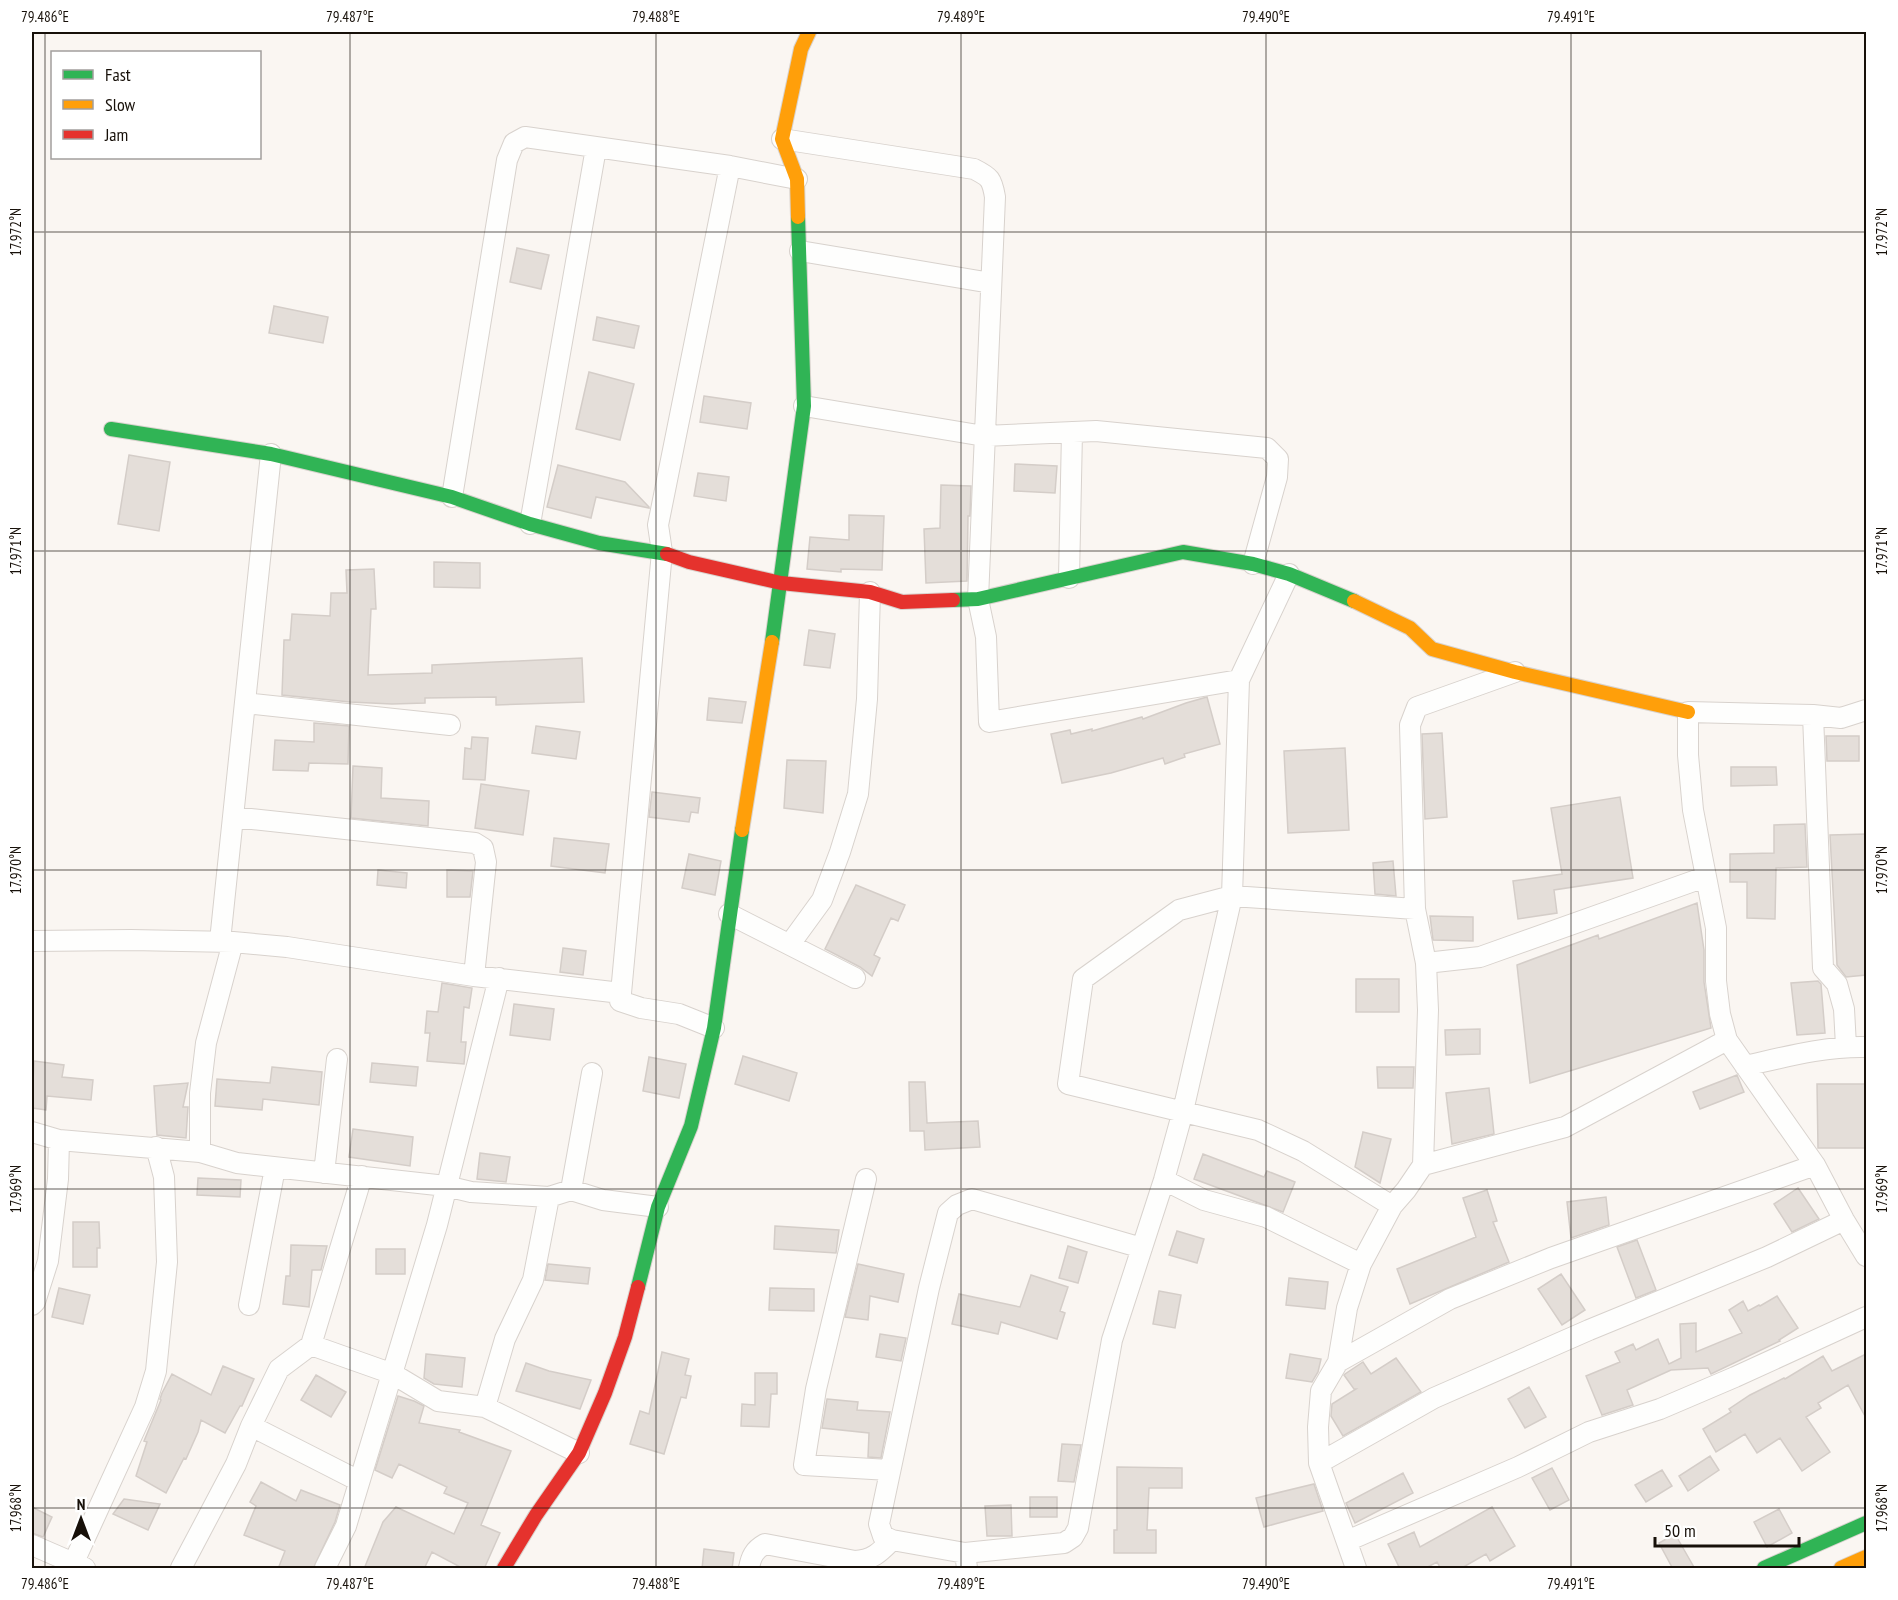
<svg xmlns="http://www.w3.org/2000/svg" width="1898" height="1600" font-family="'PT Sans Narrow',sans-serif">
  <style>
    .building { fill: #e4ded9; stroke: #d4cdc8; stroke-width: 1.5 }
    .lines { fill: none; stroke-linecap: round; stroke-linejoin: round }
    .street-casing { stroke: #d8d2cd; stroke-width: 22 }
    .fast-casing { stroke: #d8d2cd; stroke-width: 16 }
    .slow-casing { stroke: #d8d2cd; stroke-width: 16 }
    .jam-casing { stroke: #d8d2cd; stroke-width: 16 }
    .street { stroke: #fefefd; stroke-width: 20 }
    .fast { stroke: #30b455; stroke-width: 14 }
    .slow { stroke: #ff9f0a; stroke-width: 14 }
    .jam { stroke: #e5322d; stroke-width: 14 }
    .ticks { fill: none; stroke: #171009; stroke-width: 1.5; stroke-opacity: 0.45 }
    .neatline { fill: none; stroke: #171009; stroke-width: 2 }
    .ticks-label { font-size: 15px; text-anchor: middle; fill: #171009 }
  </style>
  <rect width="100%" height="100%" fill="#faf6f2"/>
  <path class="building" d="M517,248L549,255L541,289L510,282Z
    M274,306L328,317L323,343L269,333Z
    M597,317L639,326L634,348L593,340Z
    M589,372L634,384L620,440L576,429Z
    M704,396L751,403L747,429L700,422Z
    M129,455L170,462L159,531L118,524Z
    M1015,464L1057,466L1055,493L1014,491Z
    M558,465L625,482L649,507V508L596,497L591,518L547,507Z
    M698,473L729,477L726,501L694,496Z
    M941,485L971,486L970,516H968L967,581L926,583L924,529L940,528Z
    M849,515L884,516L882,570L841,569V572L807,569L810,537L849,540Z
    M434,562L480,563V588L434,587Z
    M374,569L376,609H371L368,675L432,673V665L582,658L584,702L496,705V697L425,698V703L392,704L350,702L282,695L284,640H290L292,614L330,616L331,593H347L346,570Z
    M809,630L835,634L830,668L804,665Z
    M1207,697L1220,744L1184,754L1185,757L1165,764L1163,758L1111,773L1062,783L1051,734L1070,730L1071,734L1092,729V731L1142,717L1143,719L1186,703Z
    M709,698L746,702L742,723L707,720Z
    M314,723L349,726L348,764L309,763L308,771L273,770L275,740L314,742Z
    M536,726L580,732L576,759L532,753Z
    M1442,733L1447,817L1425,819L1422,734Z
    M1826,736H1859V761H1827Z
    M472,737L488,738L485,780L463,779L465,748L471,749Z
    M1345,748L1349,830L1288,833L1284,751Z
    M787,760L826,761L823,813L784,808Z
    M353,766L382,768L381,798L429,801L428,826L351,818Z
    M1731,767H1776L1777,785L1731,786Z
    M481,784L529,791L523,835L475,828Z
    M652,792L700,798L698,813L691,812L689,822L649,817Z
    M1620,797L1633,878L1554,890L1557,913L1518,919L1513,881L1562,874L1551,808Z
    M1805,824L1807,867L1776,868L1775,919L1747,918V882H1730V854L1774,853V825Z
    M1866,834V975L1846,977L1837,965L1830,835Z
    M554,838L609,844L605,873L551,866Z
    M689,854L721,861L715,895L682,888Z
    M1393,861L1396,896L1375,894L1373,863Z
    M378,870L407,873L406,888L377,885Z
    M447,870L473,871L470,897H447Z
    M856,885L905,905L898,921L891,918L874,955L880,958L872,976L860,967L825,949Z
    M1697,903L1704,950V982L1711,1028L1530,1083L1517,965L1598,935L1599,939Z
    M1430,916L1473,917V941L1433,940Z
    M563,948L586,951L583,975L560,972Z
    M1356,979H1399V1012H1356Z
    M1818,981L1821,984L1825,1033L1797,1035L1791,983Z
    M442,983L472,988L469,1008L464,1007L461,1042H466L464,1064L427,1061L430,1033H425L427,1011L438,1012Z
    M514,1004L554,1009L550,1040L510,1035Z
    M1480,1029V1054L1446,1055L1445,1030Z
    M743,1056L797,1073L789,1101L735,1084Z
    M649,1057L686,1064L679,1098L643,1091Z
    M34,1061L64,1065L62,1077L93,1080L91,1100L47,1096L46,1110L32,1108Z
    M372,1063L418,1067L416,1086L370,1082Z
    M272,1067L322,1072L319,1105L263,1099L262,1110L215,1106L217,1079L270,1083Z
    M1377,1067H1414L1413,1088H1378Z
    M1737,1075L1744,1092L1700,1109L1693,1092Z
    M909,1082H925L927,1123L978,1121L980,1147L925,1150L924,1131H910Z
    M188,1083L183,1107H188L186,1138L157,1135L154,1086Z
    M1817,1084H1866V1148H1818Z
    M1489,1088L1494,1134L1452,1144L1446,1093Z
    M353,1129L413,1137L410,1166L349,1157Z
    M1363,1132L1391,1139L1380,1183L1355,1167Z
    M480,1153L510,1157L506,1182L477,1179Z
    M1203,1154L1264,1177L1267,1171L1295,1182L1283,1212L1194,1179Z
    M198,1178L241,1180L240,1197L197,1195Z
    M1798,1188L1819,1219L1792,1232L1774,1204Z
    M1487,1190L1497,1221L1493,1222L1509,1262L1410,1304L1397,1269L1476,1237L1463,1198Z
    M1606,1197L1609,1225L1571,1238L1567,1202Z
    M73,1222H99L100,1248H97V1267H73Z
    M775,1226L839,1230L836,1253L774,1249Z
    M1177,1231L1204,1239L1197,1263L1169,1255Z
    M1637,1240L1656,1290L1636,1298L1617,1247Z
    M291,1245L327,1246L321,1270H312L309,1307L283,1304L286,1276H290Z
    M1068,1246L1087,1252L1078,1283L1059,1278Z
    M376,1249H405V1274H376Z
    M548,1264L590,1268L588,1284L545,1280Z
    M858,1264L904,1274L898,1302L870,1296L868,1320L845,1317Z
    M1561,1274L1585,1310L1562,1325L1538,1289Z
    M1031,1275L1068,1287L1060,1311L1065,1313L1057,1339L1001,1322L998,1334L952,1324L959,1294L1020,1307Z
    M1289,1278L1328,1282L1325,1309L1286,1305Z
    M59,1288L90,1295L83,1324L52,1317Z
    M770,1288L814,1289V1311L769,1310Z
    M1159,1291L1181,1295L1175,1328L1153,1324Z
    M1777,1296L1798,1328L1779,1340L1780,1341L1711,1374L1708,1368L1671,1370L1627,1390L1633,1405L1602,1415L1586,1376L1620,1362L1615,1352L1633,1344L1636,1350L1658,1339L1669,1364L1681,1358L1680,1324L1696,1323V1352L1742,1333L1729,1310L1743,1301L1748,1311L1759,1305L1760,1306Z
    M880,1334L906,1338L901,1361L876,1357Z
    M662,1352L689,1359L685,1375L691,1376L686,1398L681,1397L664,1454L630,1444L640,1411L649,1414Z
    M426,1354L465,1358L462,1387L434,1384L424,1378Z
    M1290,1354L1321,1359L1318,1372L1312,1382L1286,1378Z
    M1866,1354V1418L1848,1385L1818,1403L1821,1408L1806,1417L1830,1452L1802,1471L1780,1438L1757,1453L1745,1434L1716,1452L1703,1429L1731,1412L1729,1409L1750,1395L1784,1378L1785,1379L1823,1356L1832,1371Z
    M1396,1358L1421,1392L1343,1436L1331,1416L1332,1404L1356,1389H1354L1344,1375L1345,1374L1363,1362L1371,1374Z
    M526,1363L549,1371L591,1380L580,1409L516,1391Z
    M223,1366L254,1379L242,1406H240L225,1433L201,1420L198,1432L186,1459L184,1458L166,1493L136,1476L147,1442L144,1441L161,1400L160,1399L162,1393L172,1374L211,1395Z
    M755,1373H777V1394H771L769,1427L741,1426L742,1404L755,1405Z
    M316,1375L346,1392L331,1417L301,1400Z
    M1529,1387L1546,1417L1525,1428L1508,1399Z
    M398,1396L414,1401L424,1406L419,1423L460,1430L459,1432L511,1451L481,1525L500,1533L484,1569H464L432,1552L424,1569H364L383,1522L396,1507L454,1534L468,1503L444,1493L447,1487L399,1464L392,1478L375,1470Z
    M827,1399L858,1402L857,1410L890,1412L881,1458L868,1457L869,1433L822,1428Z
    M1062,1444L1081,1445L1074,1482L1058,1481Z
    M1710,1456L1719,1470L1688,1491L1679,1476Z
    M1117,1467L1182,1468V1488H1149L1147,1530H1156V1553H1114V1530H1117Z
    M1552,1468L1569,1500L1550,1510L1532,1478Z
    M1662,1470L1672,1486L1646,1502L1635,1485Z
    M1403,1473L1413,1493L1355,1523L1346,1503Z
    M261,1482L296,1501L301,1490L340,1505L335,1522L313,1569H278L285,1551L244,1535L256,1506L250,1502Z
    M1314,1484L1323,1511L1264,1527L1256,1498Z
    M1030,1497H1057V1517H1030Z
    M124,1499L160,1504L148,1530L113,1514Z
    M1011,1505L1012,1536H987L985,1506Z
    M32,1507L52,1517L43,1537L32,1533Z
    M1492,1507L1515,1546L1490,1561L1486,1554L1460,1569H1441L1437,1562L1424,1569H1400L1388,1544L1414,1532L1420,1547Z
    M1779,1509L1792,1533L1767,1547L1754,1522Z
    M1675,1534L1695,1569H1673L1659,1543Z
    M704,1549L734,1553L732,1569H702Z"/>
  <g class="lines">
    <g class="street-casing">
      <path id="street" d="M782,139L974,169C990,177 992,179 995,197L978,599L986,637L989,722L1239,680
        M800,251L991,283
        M804,406L984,436L1096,431L1267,448L1278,459L1277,477L1253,564
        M452,497L507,160L514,143L525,137L730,166L797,179
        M530,524L596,148
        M1069,578L1072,432
        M245,703L450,725
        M1866,710L1841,718L1813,715L1688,712V755L1693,810L1716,928V981L1720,1014L1727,1040L1815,1165L1844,1220L1866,1256
        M1813,715L1823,968L1837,984L1844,1009L1846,1046
        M233,817L475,843L483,848L486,862L474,976
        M1415,909L1410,725L1417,707L1515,672
        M729,914L855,978
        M32,941L131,940L233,942L287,947L474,976L621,993L620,1001L641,1008L679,1014L714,1028
        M220,941L271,454
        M233,942L206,1043L200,1093V1152L237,1163L446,1186L471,1192L549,1197L571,1190L603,1200L658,1207
        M790,944L822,900L840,852L858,794L867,699L870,592
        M1426,963L1480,957L1705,877
        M621,993L662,552L658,525L730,166
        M1745,1066C1785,1057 1825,1046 1866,1047
        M32,1132L59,1140L200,1152
        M324,1173L337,1059
        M866,1179L816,1389L804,1465L889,1470
        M1164,1180L1204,1200L1266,1217L1361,1264
        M571,1190L592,1073
        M1392,1206L1303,1151L1258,1130L1068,1084L1083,979L1179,910L1232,896L1415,909L1426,963L1428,1010L1423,1165L1565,1127L1727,1040
        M32,1305L35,1302L48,1261L58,1179L59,1140
        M249,1305L275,1168
        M311,1345L393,1374L438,1401L485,1407L579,1453
        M1338,1362L1450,1299L1551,1258L1815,1165
        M485,1407L505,1339L533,1280L549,1197
        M251,1426L359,1481
        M1319,1463L1434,1398L1589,1330L1767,1257L1844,1220
        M1347,1541L1518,1467L1589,1432L1660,1409L1735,1377L1866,1317
        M32,1545L85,1568
        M965,1553L1064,1543L1073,1537L1078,1528L1112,1340L1164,1180L1183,1111L1232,896L1239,680L1289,574
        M73,1564L145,1407L156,1371L167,1262L164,1177L156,1147
        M181,1568L236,1464L251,1426L279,1369L311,1345L362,1176
        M325,1568L346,1526L437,1225L499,978
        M749,1568C751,1557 754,1550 765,1544L855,1561C873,1560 880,1552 892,1540
        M967,1568L965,1553L892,1540L883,1536L879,1524L929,1288L948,1213L957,1205L972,1199L1142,1248
        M1356,1568L1319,1463L1318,1427L1321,1391L1338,1362L1347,1308L1361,1264L1392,1206L1406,1190L1423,1165"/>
    </g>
    <g class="fast-casing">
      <path id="fast" d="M111,429L271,454L452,497L530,524L599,543L667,554
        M953,600L978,599L1183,552L1253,564L1289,574L1354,601
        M772,642L804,406L798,217
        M638,1287L658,1207L691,1126L714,1028L742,830
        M1764,1568L1866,1523"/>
    </g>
    <g class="slow-casing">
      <path id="slow" d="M798,217L797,179L782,139L801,49L809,32
        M1354,601L1410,628L1432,649L1515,672L1688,712
        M742,830L772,642
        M1841,1568L1866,1557"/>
    </g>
    <g class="jam-casing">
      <path id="jam" d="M667,554L689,562L781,583L870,592L902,602L953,600
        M504,1568L536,1515L579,1453L605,1393L625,1337L638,1287"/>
    </g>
    <use href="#street" class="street"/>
    <use href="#fast" class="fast"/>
    <use href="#slow" class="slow"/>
    <use href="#jam" class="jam"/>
  </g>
  <path class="ticks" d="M45,32V1568M350,32V1568M656,32V1568M961,32V1568M1266,32V1568M1571,32V1568M32,232H1866M32,551H1866M32,870H1866M32,1189H1866M32,1508H1866"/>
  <rect width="1898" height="1600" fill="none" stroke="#ffffff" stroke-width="66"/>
  <rect x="51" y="51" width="210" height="108" fill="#ffffff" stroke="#a29f9d" stroke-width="1.5"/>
  <rect x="63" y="70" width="30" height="9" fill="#30b455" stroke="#a29f9d" stroke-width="1.5"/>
  <text x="105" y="81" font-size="18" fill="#171009">Fast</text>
  <rect x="63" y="100" width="30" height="9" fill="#ff9f0a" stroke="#a29f9d" stroke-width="1.5"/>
  <text x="105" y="111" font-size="18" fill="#171009">Slow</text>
  <rect x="63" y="130" width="30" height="9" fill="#e5322d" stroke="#a29f9d" stroke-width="1.5"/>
  <text x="105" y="141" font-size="18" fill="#171009">Jam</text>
  <g transform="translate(81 1519)" stroke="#ffffff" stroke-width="4.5" paint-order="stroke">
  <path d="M0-4.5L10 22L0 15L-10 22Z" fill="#171009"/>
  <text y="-9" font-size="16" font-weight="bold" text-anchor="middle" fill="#171009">N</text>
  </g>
  <path d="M1655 1537v9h144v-9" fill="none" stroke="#171009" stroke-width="3"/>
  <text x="1664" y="1537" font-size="18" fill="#171009" stroke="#ffffff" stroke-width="4.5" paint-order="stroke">50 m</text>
  <rect x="33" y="33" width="1832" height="1534" class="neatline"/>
  <g class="ticks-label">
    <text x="45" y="22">79.486°E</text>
    <text x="350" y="22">79.487°E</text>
    <text x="656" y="22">79.488°E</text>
    <text x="961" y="22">79.489°E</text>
    <text x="1266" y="22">79.490°E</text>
    <text x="1571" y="22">79.491°E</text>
    <text transform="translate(16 232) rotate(-90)" y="5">17.972°N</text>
    <text transform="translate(1882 232) rotate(-90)" y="5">17.972°N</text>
    <text transform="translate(16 551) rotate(-90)" y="5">17.971°N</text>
    <text transform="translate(1882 551) rotate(-90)" y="5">17.971°N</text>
    <text transform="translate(16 870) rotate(-90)" y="5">17.970°N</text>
    <text transform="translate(1882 870) rotate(-90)" y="5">17.970°N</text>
    <text transform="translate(16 1189) rotate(-90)" y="5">17.969°N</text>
    <text transform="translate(1882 1189) rotate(-90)" y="5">17.969°N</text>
    <text transform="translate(16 1508) rotate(-90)" y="5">17.968°N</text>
    <text transform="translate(1882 1508) rotate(-90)" y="5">17.968°N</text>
    <text x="45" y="1589">79.486°E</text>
    <text x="350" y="1589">79.487°E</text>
    <text x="656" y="1589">79.488°E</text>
    <text x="961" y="1589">79.489°E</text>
    <text x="1266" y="1589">79.490°E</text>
    <text x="1571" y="1589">79.491°E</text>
  </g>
</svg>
